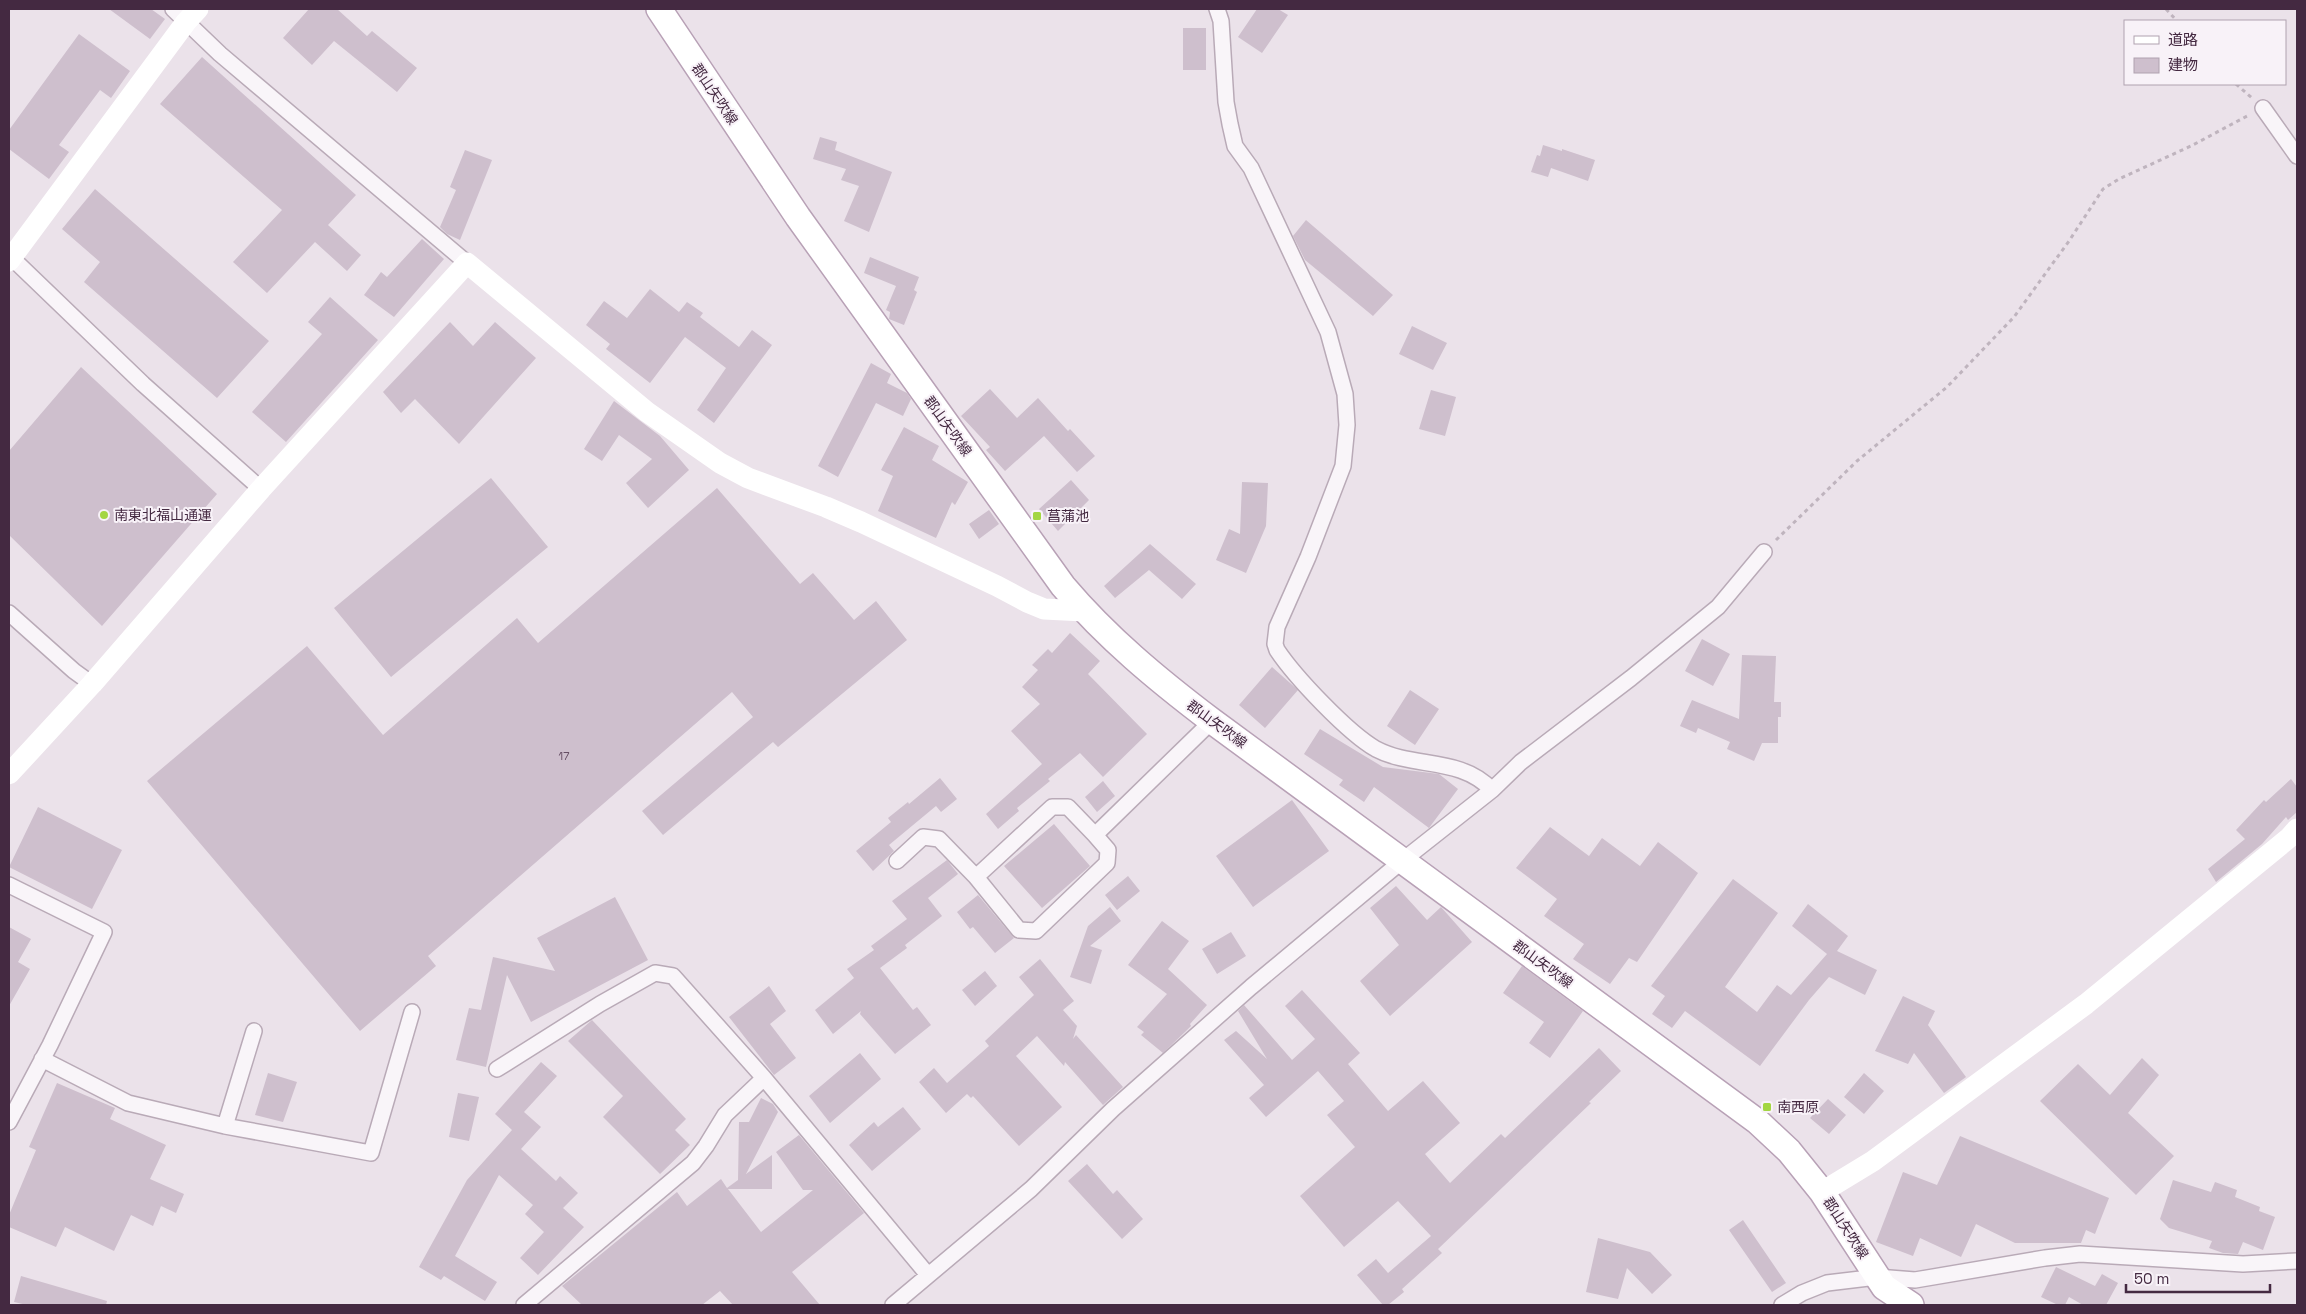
<svg xmlns="http://www.w3.org/2000/svg" width="2306" height="1314" font-family="'Space Grotesk','Noto Sans JP',sans-serif">
  <style>
    .building { fill: #cebfcd }
    .lines { fill: none; stroke-linecap: round; stroke-linejoin: round }
    .street-casing { stroke: #b9aab7; stroke-width: 18 }
    .primary-casing { stroke: #b8a1b6; stroke-width: 28 }
    .path { stroke: #bfb4be; stroke-width: 3; stroke-dasharray: 4 4; stroke-linecap: butt }
    .street { stroke: #f9f5f9; stroke-width: 15 }
    .secondary { stroke: #fff; stroke-width: 21 }
    .primary { stroke: #fff; stroke-width: 25 }
    .poi-dot { fill: #a3d642; stroke: #f8f2f8; stroke-width: 2 }
    .labels { text-anchor: middle; stroke-width: 4; stroke-linejoin: round; paint-order: stroke }
    .number-label { font-size: 11px; fill: #664e64 }
    .street-label { font-size: 14px; fill: #442941; stroke: #f8f2f8 }
    .poi-label { font-size: 14px; fill: #442941; stroke: #f8f2f8; text-anchor: start }
  </style>
  <rect width="100%" height="100%" fill="#ebe2ea"/>
  <path class="building" d="M109,9H151L165,19L150,39Z
    M309,9H337L367,36L372,31L417,68L397,92L334,41L312,65L283,38Z
    M1257,9H1278L1288,15L1262,53L1238,37Z
    M1183,28H1206V70H1183Z
    M79,34L130,71L111,98L100,90L59,145L69,152L49,179L9,149V130Z
    M202,57L356,195L328,225L361,255L347,271L315,242L267,293L233,262L282,210L160,104Z
    M820,137L837,142L835,150L892,172L869,232L844,221L859,186L841,180L846,169L813,159Z
    M1543,145L1562,151V149L1595,160L1588,181L1551,168L1548,177L1531,172L1537,155L1540,156Z
    M465,150L492,160L460,240L447,234L440,227L456,190L450,187Z
    M95,189L269,341L217,398L84,282L100,262L62,229Z
    M1306,220L1393,295L1373,316L1305,260L1293,236Z
    M422,239L444,259L394,317L364,295L381,272L387,277Z
    M870,257L919,277L914,290L917,292L904,325L889,319L890,312L886,310L896,286L864,273Z
    M650,289L679,312L687,302L703,313L700,317L739,347L752,330L772,345L714,423L697,410L726,368L685,337L650,383L606,349L610,344L586,325L604,301L627,318Z
    M330,297L378,340L286,442L252,412L322,334L308,322Z
    M450,322L473,346L495,322L536,358L459,444L415,399L401,413L383,392Z
    M1412,326L1447,343L1433,370L1399,354Z
    M871,363L891,374L887,383L907,393L911,399L903,416L876,403L838,477L818,466Z
    M81,367L217,494L102,626L9,535V451Z
    M990,389L1017,418L1038,398L1068,431L1070,429L1095,456L1077,472L1044,436L1005,471L986,450L990,447L961,416Z
    M1431,390L1456,397L1445,436L1419,429Z
    M614,401L660,436L689,470L648,508L626,483L652,459L619,435L602,461L584,449Z
    M904,427L939,446L932,460L968,482L955,505L952,502L936,538L878,511L893,476L881,470Z
    M491,478L548,547L391,677L334,608Z
    M1071,480L1089,500L1058,531L1039,509Z
    M1242,482L1268,483L1266,526L1246,573L1216,560L1229,529L1240,534Z
    M717,488L800,584L813,573L854,620L876,601L907,640L778,747L773,742L663,835L642,811L753,717L732,692L428,956L436,966L360,1031L147,781L307,646L383,735L517,618L538,643Z
    M989,510L999,524L979,539L969,524Z
    M1150,544L1196,584L1182,599L1149,570L1115,598L1104,586Z
    M1070,633L1100,661L1088,674L1147,734L1103,777L1080,753L1048,779L1050,781L1017,808L1019,811L998,829L986,814L1042,764L1011,731L1040,704L1022,687L1038,670L1032,665L1048,649L1052,653Z
    M1702,639L1730,654L1713,686L1685,671Z
    M1742,655L1776,656L1774,702H1781V717H1778V743H1762L1754,761L1727,749L1730,742L1698,728L1696,733L1680,726L1692,700L1739,719Z
    M1272,667L1298,690L1265,728L1239,705Z
    M1410,690L1439,709L1415,745L1387,726Z
    M1320,729L1383,767L1439,774L1458,789L1429,828L1374,787L1364,802L1339,785L1343,780L1304,754Z
    M940,778L957,799L941,812L936,806L889,845L894,851L873,871L856,851L891,822L888,818L908,802L909,804Z
    M2291,779L2297,787V812L2288,820L2286,817L2262,844L2216,882L2208,869L2245,839L2236,830L2264,800L2266,802Z
    M1103,781L1115,796L1097,812L1085,797Z
    M1292,800L1329,851L1253,907L1216,856Z
    M38,807L122,850L92,909L9,867Z
    M1054,824L1090,866L1042,908L1004,866Z
    M1550,827L1589,856L1602,838L1640,866L1658,842L1698,873L1637,962L1629,958L1610,984L1573,959L1584,944L1544,916L1557,899L1516,868Z
    M947,860L958,874L928,898L942,916L905,945L907,948L880,968L913,1010L917,1007L931,1025L895,1054L860,1014L861,1011L833,1034L815,1010L854,978L847,969L874,950L871,946L907,919L892,901Z
    M1128,876L1140,891L1117,910L1105,895Z
    M1733,879L1778,913L1725,987L1757,1012L1777,985L1791,995L1827,954L1792,926L1808,904L1848,936L1837,951L1877,970L1865,995L1829,977L1809,1000L1760,1066L1685,1011L1672,1028L1652,1014L1665,996L1651,986Z
    M1396,886L1427,920L1441,907L1472,942L1390,1016L1360,981L1399,945L1370,908Z
    M978,895L1014,938L995,953L973,927L970,929L957,912Z
    M615,897L648,960L531,1022L507,975L486,1067L456,1060L469,1008L481,1010L493,957L555,971L537,938Z
    M1110,907L1121,921L1090,946L1102,950L1091,984L1070,977L1088,926Z
    M1162,921L1189,941L1168,969L1207,1005L1190,1024L1191,1026L1185,1032L1163,1053L1141,1035L1144,1032L1137,1027L1167,994L1128,965Z
    M9,927L31,939L18,962L30,969L9,1006Z
    M1231,932L1246,956L1217,974L1202,949Z
    M1040,959L1074,1001L1063,1010L1077,1026L1073,1039L1076,1035L1123,1087L1103,1105L1065,1062L1064,1066L1037,1036L1016,1056L1062,1107L1019,1146L973,1096L971,1098L967,1094L946,1113L919,1082L934,1068L947,1083L989,1046L985,1041L1034,995L1019,977Z
    M1522,966L1583,1011L1550,1058L1529,1043L1544,1022L1503,993Z
    M985,971L997,986L975,1006L962,990Z
    M769,986L786,1011L770,1024L796,1058L774,1075L729,1017Z
    M1302,990L1360,1053L1348,1064L1388,1111L1423,1081L1460,1123L1425,1154L1450,1183L1501,1134L1505,1138L1599,1048L1621,1071L1589,1102L1591,1103L1438,1249L1442,1253L1402,1289L1404,1292L1388,1305H1383L1357,1275L1376,1259L1388,1273L1431,1236L1398,1201L1344,1247L1300,1196L1355,1147L1327,1115L1344,1101L1318,1071L1266,1117L1249,1098L1264,1085L1224,1040L1236,1031L1267,1059L1238,1011L1244,1005L1292,1060L1315,1039L1285,1006Z
    M1903,996L1935,1011L1928,1025L1966,1077L1944,1093L1914,1053L1908,1064L1875,1051Z
    M592,1020L686,1119L675,1130L690,1145L660,1174L603,1117L623,1096L568,1041Z
    M860,1053L881,1079L830,1123L809,1096Z
    M2142,1058L2159,1075L2128,1113L2174,1156L2136,1195L2040,1101L2078,1064L2110,1095Z
    M541,1062L557,1076L524,1112L541,1127L521,1149L556,1181L560,1176L578,1193L563,1208L584,1227L538,1275L520,1258L544,1232L525,1214L533,1205L499,1175L455,1256L497,1282L485,1301L444,1276L441,1280L419,1267L467,1180L512,1130L495,1114Z
    M268,1073L297,1082L283,1122L255,1115Z
    M1864,1073L1884,1091L1864,1114L1844,1097Z
    M57,1083L115,1108L110,1119L166,1145L150,1179L184,1194L176,1213L161,1206L153,1226L131,1215L114,1251L65,1227L56,1247L9,1227V1215L36,1150L29,1147Z
    M458,1093L479,1097L469,1141L449,1137Z
    M761,1098L773,1104L778,1112L746,1174L772,1155V1189H728L761,1232L813,1190H803L776,1152L799,1135L864,1213L792,1272L820,1305H733L720,1291L702,1305H582L562,1286L677,1192L687,1206L721,1179L727,1188L738,1180L739,1122H749Z
    M1828,1099L1846,1115L1829,1134L1810,1118Z
    M903,1107L921,1129L872,1171L849,1145L874,1122L878,1127Z
    M1960,1136L2109,1198L2095,1234L2086,1230L2081,1243H2015L1976,1224L1961,1257L1920,1238L1913,1256L1876,1242L1903,1172L1937,1185Z
    M1087,1164L1113,1194L1117,1190L1143,1219L1122,1239L1068,1181Z
    M2173,1180L2211,1192L2215,1182L2237,1190L2235,1197L2260,1207L2259,1211L2275,1217L2263,1250L2243,1242L2238,1254L2223,1253L2209,1248L2212,1241L2169,1228L2160,1219Z
    M1743,1220L1786,1283L1772,1292L1729,1230Z
    M1598,1238L1650,1252L1672,1275L1652,1294L1627,1268L1618,1299L1586,1292Z
    M2056,1267L2095,1286L2102,1274L2118,1283L2106,1305H2083L2069,1297L2065,1305H2058L2041,1297Z
    M21,1276L107,1301L106,1305H27L14,1302Z"/>
  <g class="lines">
    <g class="street-casing">
      <path id="street" d="M173,9L220,54L467,263
        M1217,9L1221,21L1226,102L1230,124L1235,146L1251,168L1328,332L1345,394L1347,425L1343,466L1308,557L1277,627L1275,644L1277,650C1295,677 1348,733 1376,749C1414,769 1460,756 1492,790
        M2263,108L2297,156
        M9,252L12,258L143,384L261,489
        M9,613L74,671L92,684
        M897,861L923,837L939,839L976,877L1019,930L1036,931L1107,863L1108,850L1095,835
        M976,877L1052,807H1068L1095,835L1212,721
        M9,885L104,932L50,1045L9,1122
        M42,1059L128,1103L225,1126L371,1153L412,1012
        M497,1069L600,1004L655,973L673,976L764,1078L928,1275
        M225,1126L254,1031
        M524,1305L693,1163L706,1146L725,1115L764,1078
        M893,1305L1031,1189L1113,1109L1251,987L1402,861L1492,790L1521,762L1631,678L1718,607L1764,552
        M1782,1305L1802,1293L1827,1283L1877,1277L1915,1280L2045,1258L2080,1254L2243,1264L2297,1261"/>
    </g>
    <g class="primary-casing">
      <path id="primary" d="M659,9L798,217L1063,586C1107,638 1158,680 1212,721L1758,1122L1789,1151L1822,1192L1884,1287L1911,1305"/>
    </g>
    <path class="path" d="M2166,9L2177,21
      M2236,84L2252,98
      M1776,540L1857,461L1947,387L2014,317L2069,241L2103,189L2119,179L2191,146L2249,115"/>
    <use href="#street" class="street"/>
    <path class="secondary" d="M9,261L186,22L198,9
      M9,774L92,684L261,489L467,263L647,412L720,463L748,478L826,507L861,522L997,586L1027,602L1044,609L1084,611
      M1822,1192L1873,1161L2086,1004L2290,837L2297,829"/>
    <use href="#primary" class="primary"/>
  </g>
  <g class="poi-dot">
    <circle cx="104" cy="515" r="5"/>
    <rect x="1032" y="511" width="10" height="10" rx="2.5"/>
    <rect x="1762" y="1102" width="10" height="10" rx="2.5"/>
  </g>
  <g class="labels">
    <g class="number-label">
      <text x="564" y="760">17</text>
    </g>
    <g class="street-label">
      <text transform="translate(715 94) rotate(56)" y="5">郡山矢吹線</text>
      <text transform="translate(948 426) rotate(54)" y="5">郡山矢吹線</text>
      <text transform="translate(1217 724) rotate(36)" y="5">郡山矢吹線</text>
      <text transform="translate(1543 964) rotate(36)" y="5">郡山矢吹線</text>
      <text transform="translate(1846 1228) rotate(57)" y="5">郡山矢吹線</text>
    </g>
    <g class="poi-label">
      <text x="114" y="520">南東北福山通運</text>
      <text x="1047" y="521">菖蒲池</text>
      <text x="1777" y="1112">南西原</text>
    </g>
  </g>
  <rect width="2306" height="1314" fill="none" stroke="#442941" stroke-width="20"/>
  <rect x="2124" y="20" width="162" height="65" fill="#f8f2f8" stroke="#b0a2af"/>
  <rect x="2134" y="36" width="25" height="8" fill="#ffffff" stroke="#b0a2af"/>
  <text x="2168" y="45" font-size="15" fill="#442941">道路</text>
  <rect x="2134" y="58" width="25" height="15" fill="#cebfcd" stroke="#b0a2af"/>
  <text x="2168" y="70" font-size="15" fill="#442941">建物</text>
  <path d="M2126 1284v8h144v-8" fill="none" stroke="#442941" stroke-width="2.5"/>
  <text x="2134" y="1284" font-size="15" fill="#442941" stroke="#f8f2f8" stroke-width="4" paint-order="stroke">50 m</text>
</svg>
